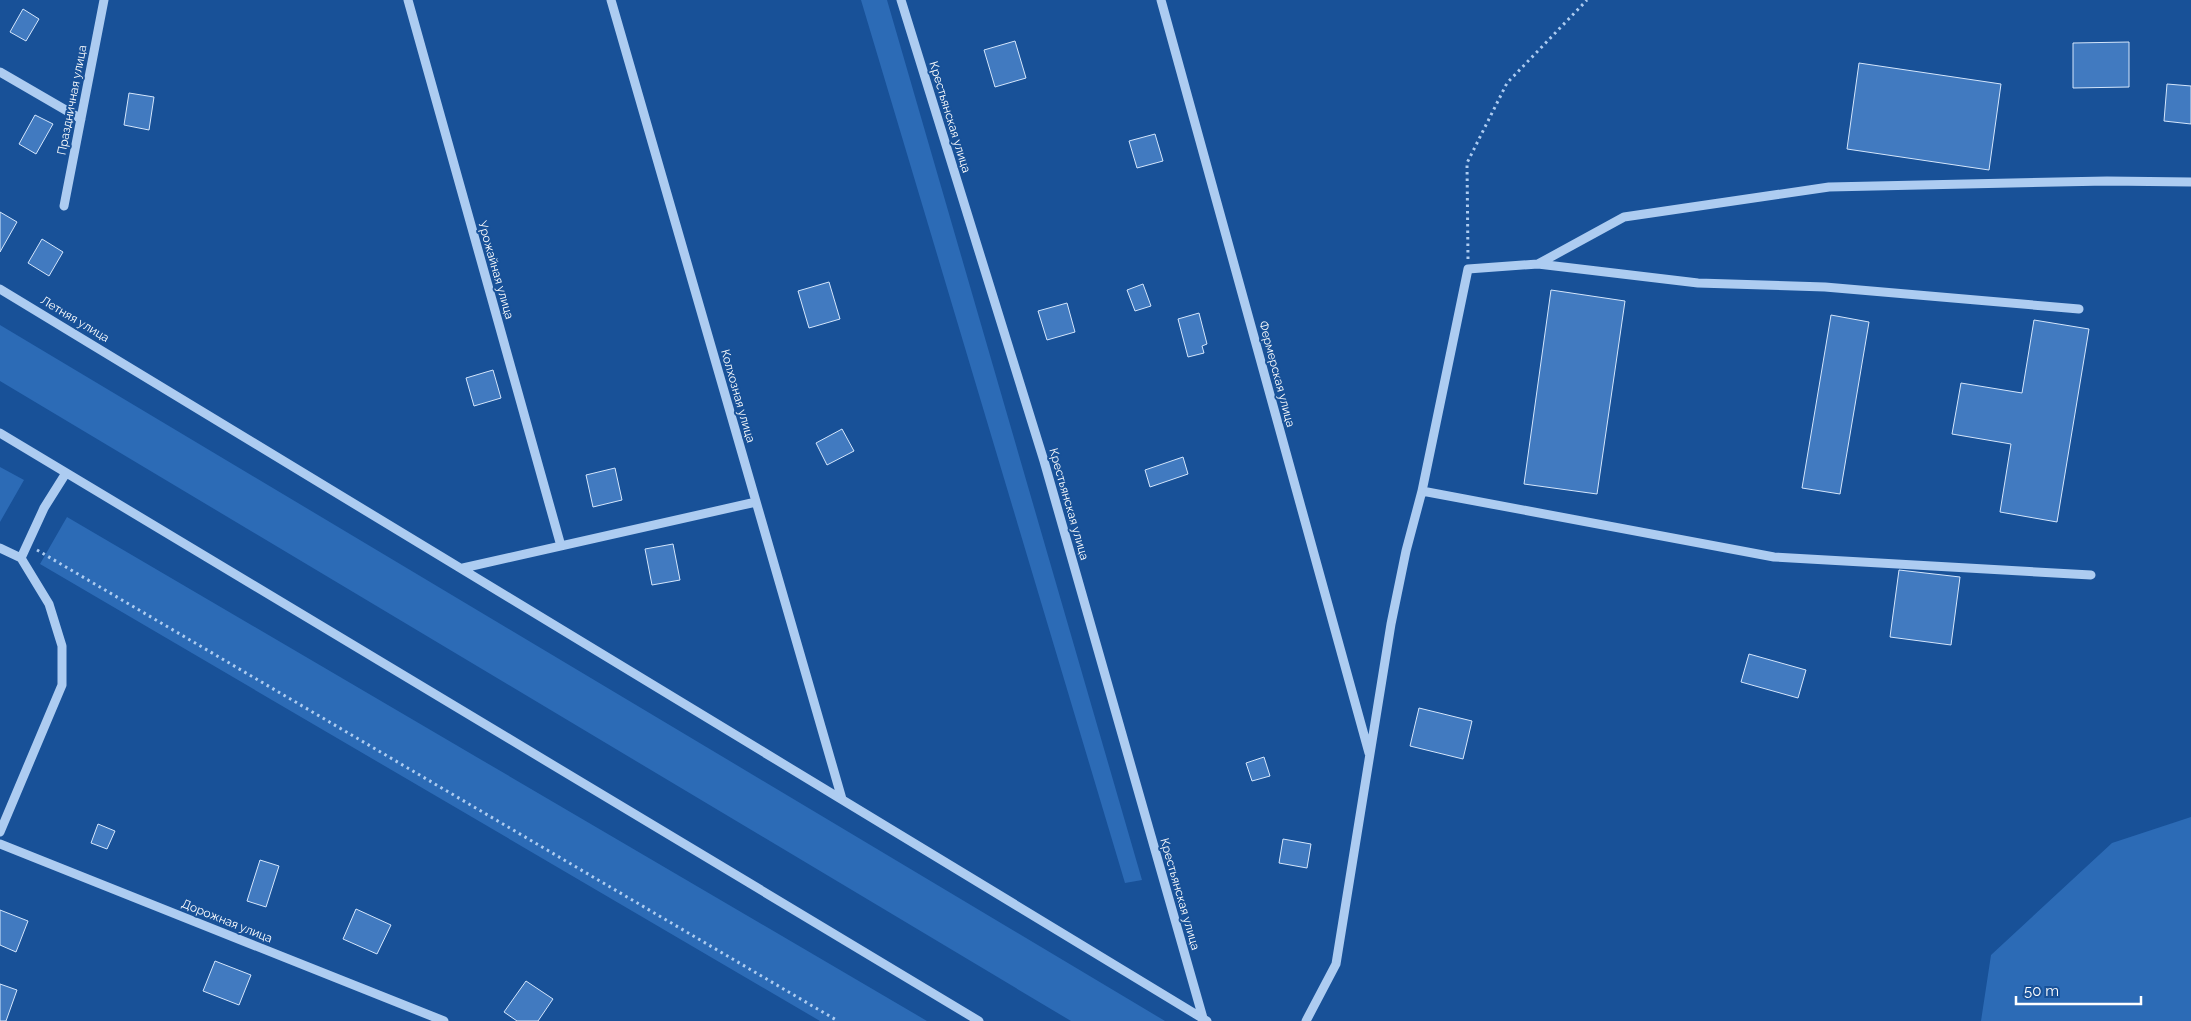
<svg xmlns="http://www.w3.org/2000/svg" width="2191" height="1021" font-family="Raleway,sans-serif">
  <style>
    .green { fill: #2c6bb6 }
    .building { fill: #417ac0; stroke: #d4e6fc }
    .lines { fill: none; stroke-linecap: round; stroke-linejoin: round }
    .path { stroke: #adccf1; stroke-width: 3; stroke-dasharray: 2.5 4; stroke-linecap: butt }
    .minor { stroke: #adccf1; stroke-width: 9 }
    .labels { text-anchor: middle; stroke-width: 4; stroke-linejoin: round; paint-order: stroke }
    .street-label { font-size: 12px; fill: #fff; stroke: #185198 }
  </style>
  <rect width="100%" height="100%" fill="#185198"/>
  <path class="green" d="M861,0H887L1142,880L1125,883Z
    M0,325L1165,1021H1071L0,381Z
    M0,467L24,480L0,522Z
    M67,517L927,1021H820L40,564Z
    M2191,817V1021H1981L1991,955L2112,843Z"/>
  <path class="building" d="M23,9L39,19L26,41L10,32Z
    M1015,41L1026,78L995,87L984,50Z
    M2129,42V87L2073,88V43Z
    M1859,63L2001,84L1989,170L1847,149Z
    M2167,84L2191,86V124L2164,121Z
    M129,93L154,97L149,130L124,125Z
    M35,115L53,124L36,154L19,144Z
    M1155,134L1163,161L1137,168L1129,141Z
    M0,212L17,222L0,252Z
    M42,239L63,252L49,276L28,263Z
    M829,282L840,319L809,328L798,291Z
    M1143,284L1151,306L1135,311L1127,290Z
    M1551,290L1625,301L1597,494L1524,484Z
    M1067,303L1075,332L1047,340L1038,311Z
    M1199,313L1207,344L1202,346L1204,353L1188,357L1178,319Z
    M1831,315L1869,322L1840,494L1802,488Z
    M2034,320L2089,329L2057,522L2000,512L2011,444L1952,434L1961,383L2022,393Z
    M493,370L501,398L474,406L466,378Z
    M842,429L854,451L827,465L816,443Z
    M1183,457L1188,474L1150,487L1145,470Z
    M615,468L622,500L593,507L586,475Z
    M673,544L680,580L652,585L645,549Z
    M1899,570L1960,577L1951,645L1890,637Z
    M1749,654L1806,670L1798,698L1741,682Z
    M1419,708L1472,721L1463,759L1410,746Z
    M1264,757L1270,776L1252,781L1246,763Z
    M98,824L115,831L107,849L91,843Z
    M1283,839L1311,844L1307,868L1279,863Z
    M260,860L279,866L266,907L247,901Z
    M356,909L391,925L377,954L343,939Z
    M0,910L28,921L16,952L0,945Z
    M215,961L251,975L239,1005L203,991Z
    M526,981L553,999L538,1021H517L504,1012Z
    M0,984L17,990L6,1021H0Z"/>
  <g class="lines">
    <path class="path" d="M1468,259L1467,163L1507,83L1587,0
      M37,550L838,1021"/>
    <path class="minor" d="M408,0L561,546
      M611,0L842,799
      M901,0L1044,461L1203,1018
      M1161,0L1369,753
      M0,72L81,119
      M64,206L104,0
      M1538,264L1698,283L1825,287L2079,309
      M0,289L1207,1021
      M0,433L979,1021
      M1422,491L1468,269L1538,264L1624,217L1829,187L2107,181L2191,182
      M0,548L21,558
      M21,558L44,508L66,473
      M463,568L756,502
      M0,832L62,685V646L49,604L21,558
      M0,844L444,1021
      M1306,1021L1336,964L1391,624L1406,551L1422,491L1774,557L2091,575"/>
  </g>
  <g class="labels">
    <g class="street-label">
      <text transform="translate(72 100) rotate(-79)" y="4">Праздничная улица</text>
      <text transform="translate(950 117) rotate(73)" y="4">Крестьянская улица</text>
      <text transform="translate(496 270) rotate(74)" y="4">Урожайная улица</text>
      <text transform="translate(75 319) rotate(31)" y="4">Летняя улица</text>
      <text transform="translate(1277 374) rotate(75)" y="4">Фермерская улица</text>
      <text transform="translate(738 396) rotate(74)" y="4">Колхозная улица</text>
      <text transform="translate(1069 504) rotate(74)" y="4">Крестьянская улица</text>
      <text transform="translate(1180 894) rotate(74)" y="4">Крестьянская улица</text>
      <text transform="translate(227 921) rotate(22)" y="4">Дорожная улица</text>
    </g>
  </g>
  <path d="M2016 996v8h125v-8" fill="none" stroke="#ffffff" stroke-width="2.5"/>
  <text x="2024" y="996" font-size="15" fill="#ffffff" stroke="#185198" stroke-width="4" paint-order="stroke">50 m</text>
</svg>
